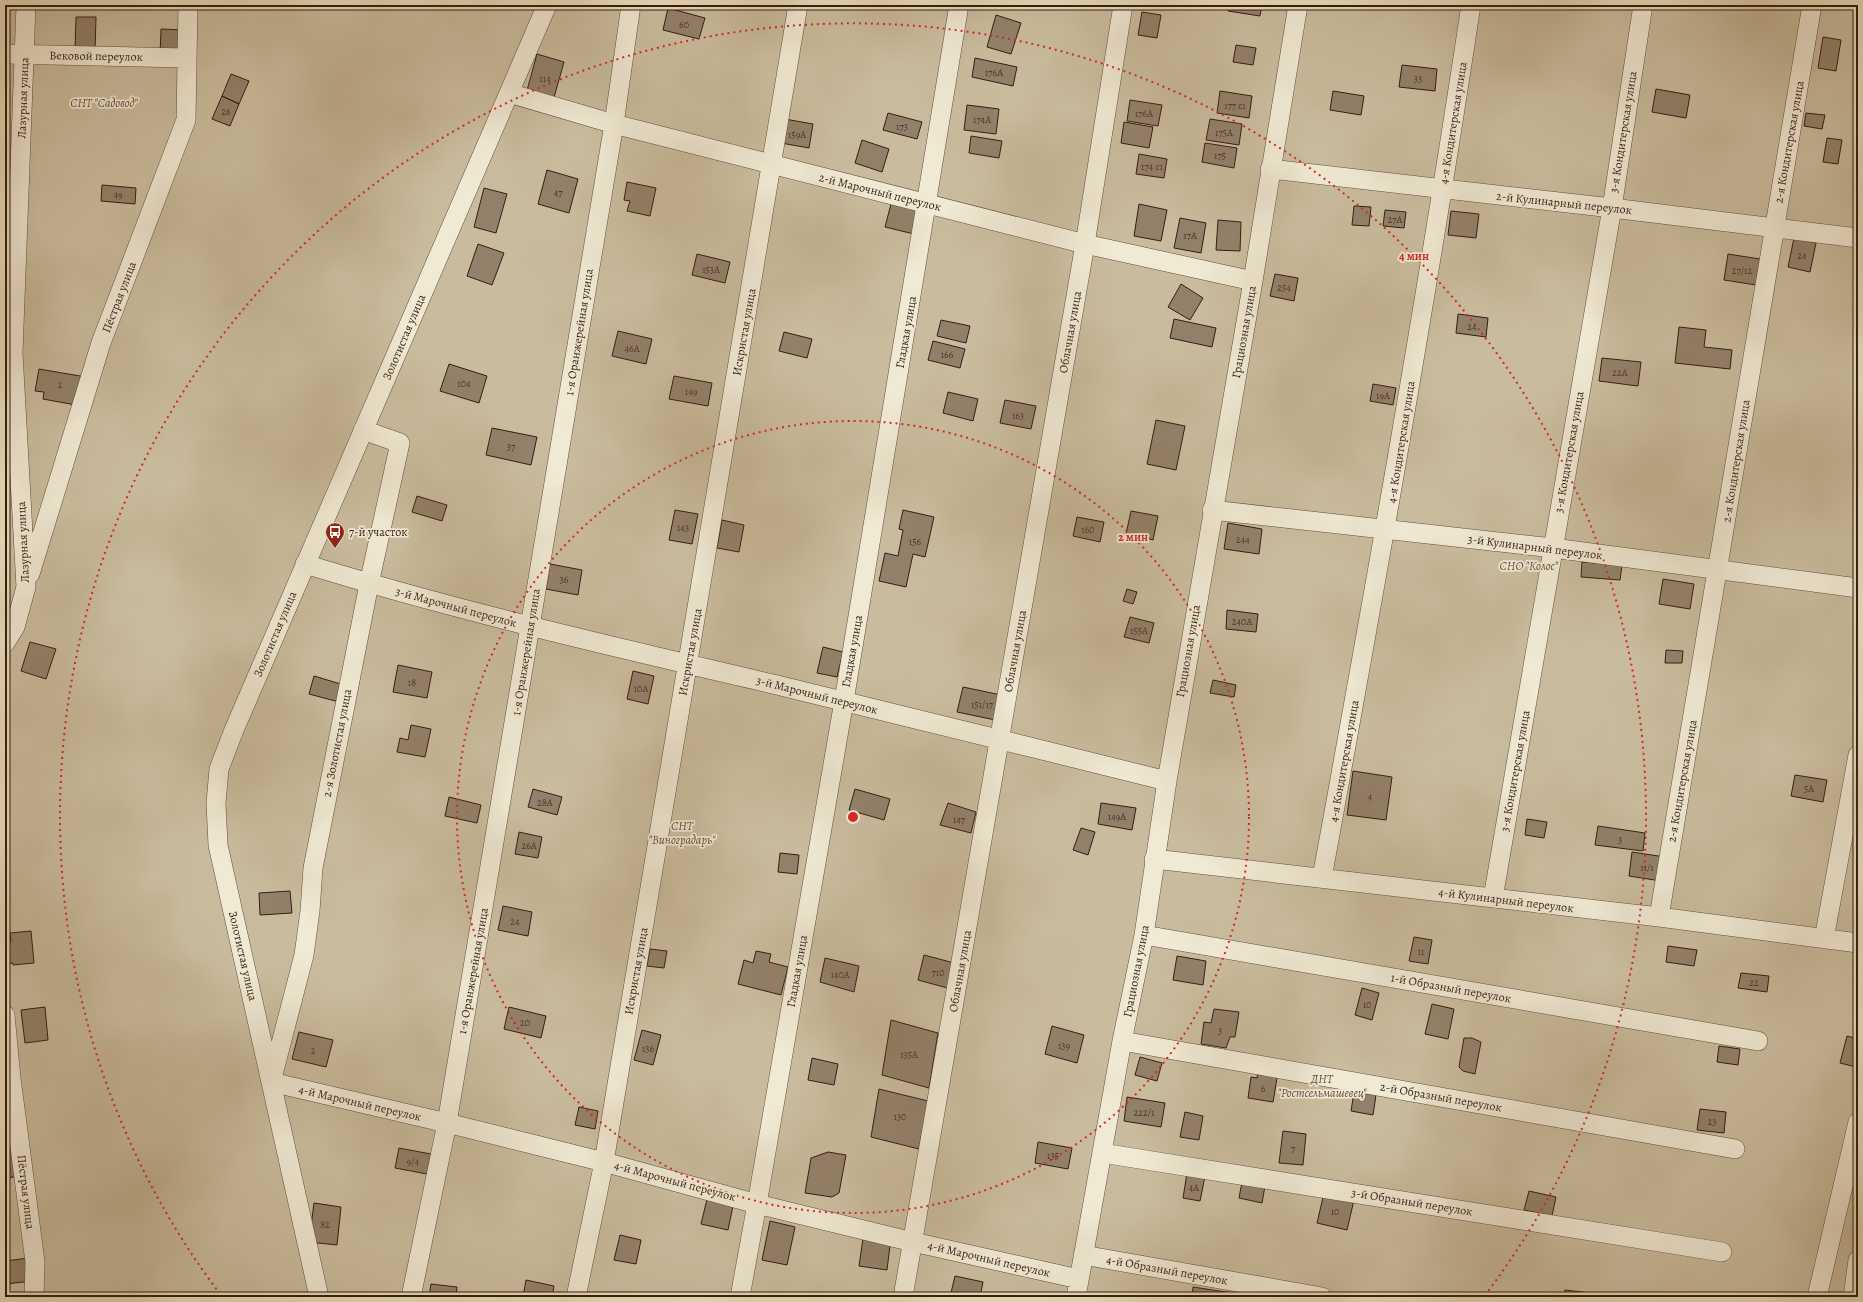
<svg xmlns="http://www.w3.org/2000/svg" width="1863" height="1302" font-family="Alegreya,serif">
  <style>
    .green { fill: #c9bc9e; stroke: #7e6c58 }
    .building { fill: #92816a; stroke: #341d13 }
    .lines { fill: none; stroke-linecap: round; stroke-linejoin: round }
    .minor-casing { stroke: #614d3d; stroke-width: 20 }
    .minor { stroke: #f0e9d3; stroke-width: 19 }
    .ring { fill: none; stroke: #d62828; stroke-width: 2; stroke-dasharray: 2 4 }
    .labels { text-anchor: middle; stroke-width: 3.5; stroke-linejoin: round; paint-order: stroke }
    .number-label { font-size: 10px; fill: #4c3629 }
    .street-label { font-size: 12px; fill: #341d13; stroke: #f0e9d3 }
    .park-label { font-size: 12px; font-style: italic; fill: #614d3d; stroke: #f0e9d3 }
    .poi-label { font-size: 12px; fill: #341d13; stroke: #f0e9d3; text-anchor: start }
    .centre { fill: #d62828; stroke: #f0e9d3; stroke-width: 2 }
    .ring-label { font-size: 12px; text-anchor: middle; font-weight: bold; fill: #d62828; stroke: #f0e9d3; stroke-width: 3.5; stroke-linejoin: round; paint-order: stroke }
  </style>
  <rect width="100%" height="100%" fill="#e8ddbb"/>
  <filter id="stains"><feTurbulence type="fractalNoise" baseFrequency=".005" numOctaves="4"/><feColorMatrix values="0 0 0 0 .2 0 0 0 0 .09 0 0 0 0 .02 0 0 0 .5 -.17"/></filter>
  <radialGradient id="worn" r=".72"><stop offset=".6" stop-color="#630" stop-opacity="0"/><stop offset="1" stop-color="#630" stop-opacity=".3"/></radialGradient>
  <path class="green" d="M5,5H1858V1297H5Z"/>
  <path class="building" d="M1229,5H1262L1260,16L1228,11Z
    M668,8L705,18L699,39L663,30Z
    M1142,12L1161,15L1157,38L1138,35Z
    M996,15L1021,23L1011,54L987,47Z
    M76,17H96L95,51L75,50Z
    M161,29L184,30V55H160Z
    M1823,37L1841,40L1836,71L1818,68Z
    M1236,45L1256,48L1253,65L1233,62Z
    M537,54L564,62L553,101L526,94Z
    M975,58L1017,67L1013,86L972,77Z
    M1402,65L1437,69L1435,91L1399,87Z
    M231,74L249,81L239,104L222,96Z
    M1656,89L1690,95L1686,118L1652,112Z
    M1220,91L1252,96L1249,118L1217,113Z
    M1333,91L1364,96L1361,115L1330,110Z
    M222,96L239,104L230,126L212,119Z
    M1130,100L1162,105L1158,126L1127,121Z
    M967,105L999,109L996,134L964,130Z
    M888,113L922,122L917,139L883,130Z
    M1806,113L1825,115L1822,129L1804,126Z
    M785,119L813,124L809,148L781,143Z
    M1210,119L1242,124L1239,145L1206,140Z
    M1124,122L1153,127L1149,148L1121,143Z
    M971,136L1002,141L999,158L969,153Z
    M1827,138L1842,140L1838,164L1823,162Z
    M862,140L889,149L882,172L855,163Z
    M1205,143L1237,148L1234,168L1202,162Z
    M1139,154L1167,159L1164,178L1136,174Z
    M547,170L578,179L569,213L538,204Z
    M627,182L656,188L650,216L627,211L630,201L624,200Z
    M102,185L136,188L135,204L101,201Z
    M484,188L507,194L496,233L474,227Z
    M891,204L919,210L914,234L885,227Z
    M1139,204L1167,210L1161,241L1134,236Z
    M1354,206L1371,207L1369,226L1352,225Z
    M1385,210L1406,212L1404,228L1383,226Z
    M1451,211L1479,214L1476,238L1448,235Z
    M1180,218L1206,223L1201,253L1174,248Z
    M1218,220L1241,222L1240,251L1216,250Z
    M1794,238L1816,243L1810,272L1788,267Z
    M478,244L504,253L492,285L467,276Z
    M697,254L730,262L725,283L692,275Z
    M1728,254L1760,259L1756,285L1724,280Z
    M1275,274L1298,278L1294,301L1270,296Z
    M1181,284L1203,298L1190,320L1168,307Z
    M1458,314L1488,318L1486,337L1456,333Z
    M1174,319L1216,328L1212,347L1170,338Z
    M941,320L970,326L966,343L937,336Z
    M1679,327L1706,330L1704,347L1732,350L1730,369L1675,363Z
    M618,331L652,339L646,364L612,356Z
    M784,332L812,339L807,358L779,351Z
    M933,341L965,349L960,368L928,360Z
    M1602,358L1641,362L1638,386L1599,381Z
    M449,364L487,376L479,403L440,391Z
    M39,369L86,377L81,406L43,399L44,392L35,391Z
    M674,376L712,383L708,406L669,399Z
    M1373,384L1396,388L1393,405L1370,401Z
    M948,392L978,399L973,421L943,413Z
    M1005,400L1036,406L1031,429L1000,423Z
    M1156,420L1185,426L1176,470L1147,464Z
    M492,428L537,437L531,465L486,455Z
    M417,496L447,505L442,521L412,512Z
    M675,510L698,514L692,544L669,540Z
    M903,510L934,517L925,557L913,554L906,587L879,581L885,553L898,556L903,530L899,529Z
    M1131,511L1158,516L1153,540L1126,534Z
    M1077,517L1104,522L1100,542L1073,536Z
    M5,520H8V536H5Z
    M722,520L744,525L739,552L717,548Z
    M1228,523L1262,529L1259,554L1224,549Z
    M1582,562L1622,565L1620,580L1581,577Z
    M550,564L582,570L578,595L546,589Z
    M1663,579L1694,584L1690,609L1659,604Z
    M1127,589L1137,592L1133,604L1123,601Z
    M1227,610L1258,614L1256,632L1226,629Z
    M1130,617L1154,623L1149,643L1124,637Z
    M30,642L56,649L46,679L21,671Z
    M823,647L843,652L837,677L817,673Z
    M1666,650L1683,651L1682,663H1665Z
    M398,665L432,672L427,698L393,692Z
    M633,671L654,676L648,704L627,699Z
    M314,676L344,685L339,702L309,694Z
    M1213,680L1236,685L1234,697L1210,693Z
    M963,687L1006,696L1000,721L957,712Z
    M411,725L431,729L425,757L397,752L400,738L408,740Z
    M1353,771L1392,777L1386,820L1347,815Z
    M1795,775L1827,780L1823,802L1791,796Z
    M533,789L562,797L557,815L528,807Z
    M855,789L890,799L884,820L849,810Z
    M449,797L481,805L477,823L445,816Z
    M948,803L976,812L971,833L940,825Z
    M1101,803L1136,808L1132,830L1098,824Z
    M1527,819L1547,822L1544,838L1525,835Z
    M1598,826L1645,833L1643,851L1595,845Z
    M1081,828L1095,832L1088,855L1073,850Z
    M519,832L542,837L538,858L515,854Z
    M1632,852L1665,857L1661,881L1629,876Z
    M780,853L799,855L797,874L778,872Z
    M290,891L292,913L260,915L259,893Z
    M503,906L532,912L528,936L498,930Z
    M31,931L34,963L13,965V963L5,964V943L11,942L10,933Z
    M1414,937L1432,940L1428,964L1409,961Z
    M1668,946L1697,950L1694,966L1666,962Z
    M650,949L667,951L664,968L647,966Z
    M756,951L771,954L769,962L788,967L781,995L738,984L744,960L753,963Z
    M924,955L958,964L951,989L918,980Z
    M1177,956L1206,961L1203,985L1173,980Z
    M825,958L859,966L854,992L820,982Z
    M1741,973L1769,976L1767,992L1738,988Z
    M1362,988L1379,993L1372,1020L1355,1015Z
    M1432,1004L1454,1009L1448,1039L1425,1034Z
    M45,1007L48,1040L25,1043L21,1010Z
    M509,1007L546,1016L541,1038L504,1029Z
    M1214,1009L1239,1012L1235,1037H1230L1226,1048L1201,1044L1204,1022L1211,1023Z
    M891,1020L938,1033L929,1088L882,1075Z
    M1052,1026L1084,1035L1077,1063L1045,1054Z
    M642,1030L661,1035L653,1065L634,1060Z
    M299,1032L333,1040L326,1067L292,1059Z
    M1847,1036L1858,1039V1058L1856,1067L1840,1063Z
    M1464,1038H1472L1481,1042L1475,1074L1463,1071L1459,1067Z
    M1719,1046L1740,1049L1738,1065L1717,1062Z
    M1140,1057L1162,1063L1157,1081L1135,1075Z
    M812,1058L838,1064L834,1085L808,1080Z
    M1258,1069L1278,1072L1273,1102L1248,1098L1251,1077L1257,1078Z
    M879,1089L928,1101L919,1149L871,1137Z
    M1354,1092L1376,1095L1373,1115L1351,1111Z
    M1127,1097L1165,1103L1161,1127L1124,1121Z
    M579,1107L598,1111L595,1129L575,1125Z
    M1700,1109L1726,1112L1724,1133L1697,1130Z
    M1185,1112L1203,1116L1199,1140L1180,1137Z
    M1283,1131L1306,1134L1303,1165L1279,1163Z
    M18,1138L23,1176L5,1178V1140Z
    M1038,1142L1072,1148L1068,1169L1035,1163Z
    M399,1148L431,1154L427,1174L395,1168Z
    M828,1152L846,1155L839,1193L832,1197L805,1193L811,1158Z
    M1187,1173L1205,1176L1200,1201L1183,1198Z
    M1242,1182L1265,1186L1262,1203L1239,1198Z
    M1529,1191L1556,1197L1552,1216L1524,1210Z
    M1324,1193L1354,1200L1347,1230L1317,1223Z
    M708,1195L734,1201L728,1230L701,1224Z
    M314,1203L341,1207L337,1245L309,1242Z
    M770,1221L795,1227L787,1265L762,1260Z
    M865,1225L892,1229L887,1270L859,1266Z
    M620,1235L641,1240L636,1264L614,1260Z
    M29,1258L32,1281L6,1284L5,1261Z
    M955,1276L983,1282L980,1297H950Z
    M526,1280L554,1286L552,1297H523Z
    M431,1284L457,1287L456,1297H429Z
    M1193,1287L1233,1293L1232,1297H1192Z
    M1565,1290L1591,1293L1590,1297H1564Z"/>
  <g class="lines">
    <g class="minor-casing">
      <path id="minor" d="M5,54L186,58
        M509,93L614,124L1085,244L1253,281
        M1270,169L1612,208L1858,238
        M363,430L400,443L369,584L313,868L310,911L304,955L271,1082L447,1123L604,1162L757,1204L913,1242L1079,1279
        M1212,510L1553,548L1858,588
        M305,564C461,612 619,648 777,685C907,716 1037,749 1167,781
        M30,574L101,343L186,120L188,5
        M5,643L15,627L26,587L13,353L26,5
        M1154,859L1659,917L1858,943
        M1322,878C1375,588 1427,297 1471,5
        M1493,898L1612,208L1643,5
        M1659,917L1812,5
        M1144,935L1758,1041
        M1824,939L1858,755
        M5,1015L11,1078L35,1262L34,1297
        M1122,1041L1735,1149
        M1102,1153L1722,1252
        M1083,1255L1322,1297
        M319,1297L218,845L216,803L219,769L234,730L547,5
        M411,1297L447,1123L614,124L631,5
        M576,1297L604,1162L798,5
        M740,1297L757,1204L844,701L959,5
        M903,1297L1085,244L1123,5
        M1076,1297L1122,1041L1144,935L1167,781L1253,281L1298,5
        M1817,1297L1858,1122
        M1853,1297L1858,1260"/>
    </g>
    <use href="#minor" class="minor"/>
  </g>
  <g class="ring">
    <circle cx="853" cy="817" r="396"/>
    <path d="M220 1294A793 793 0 1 1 1486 1294"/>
  </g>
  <defs>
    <g id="bus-pin" transform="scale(1)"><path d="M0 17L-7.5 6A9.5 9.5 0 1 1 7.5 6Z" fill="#8f2418" stroke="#f0e9d3"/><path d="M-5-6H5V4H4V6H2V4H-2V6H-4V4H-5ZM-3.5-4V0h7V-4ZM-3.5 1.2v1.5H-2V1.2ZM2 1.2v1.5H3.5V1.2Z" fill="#fff"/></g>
  </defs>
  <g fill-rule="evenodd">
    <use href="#bus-pin" x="335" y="532"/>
  </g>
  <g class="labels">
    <g class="number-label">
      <text x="684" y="28">60</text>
      <text x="994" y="76">176А</text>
      <text x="545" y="82">114</text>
      <text x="1418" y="82">33</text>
      <text x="1235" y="109">177 с1</text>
      <text x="226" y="115">26</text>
      <text x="1144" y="117">176А</text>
      <text x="982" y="123">174А</text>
      <text x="902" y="130">173</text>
      <text x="1224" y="136">175А</text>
      <text x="797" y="138">159А</text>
      <text x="1220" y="159">175</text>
      <text x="1152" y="170">174 с1</text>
      <text x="558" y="196">47</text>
      <text x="118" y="198">49</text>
      <text x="1395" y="223">27А</text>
      <text x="1190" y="239">17А</text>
      <text x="1802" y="259">24</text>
      <text x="711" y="273">153А</text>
      <text x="1742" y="274">27/12</text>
      <text x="1284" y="291">254</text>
      <text x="1472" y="330">24</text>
      <text x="632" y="352">46А</text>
      <text x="947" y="358">166</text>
      <text x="1620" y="376">22А</text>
      <text x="464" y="387">104</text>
      <text x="60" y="388">2</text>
      <text x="691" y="395">149</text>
      <text x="1383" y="399">19А</text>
      <text x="1018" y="419">163</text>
      <text x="511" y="450">37</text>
      <text x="683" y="531">143</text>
      <text x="1088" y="533">160</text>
      <text x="1243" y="543">244</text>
      <text x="915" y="545">156</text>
      <text x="564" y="583">36</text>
      <text x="1242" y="625">240А</text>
      <text x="1139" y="634">155А</text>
      <text x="412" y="686">18</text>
      <text x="641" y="692">10А</text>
      <text x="982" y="708">151/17</text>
      <text x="1809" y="792">5А</text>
      <text x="1370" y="800">4</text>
      <text x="545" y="806">28А</text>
      <text x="1117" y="820">149А</text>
      <text x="959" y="823">147</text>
      <text x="1620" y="843">3</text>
      <text x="529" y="849">26А</text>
      <text x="1647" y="871">11/1</text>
      <text x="515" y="925">24</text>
      <text x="1421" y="955">11</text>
      <text x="938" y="976">710</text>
      <text x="840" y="978">140А</text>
      <text x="1754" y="986">22</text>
      <text x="1367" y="1008">10</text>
      <text x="525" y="1026">20</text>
      <text x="1220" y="1034">3</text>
      <text x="1064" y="1049">139</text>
      <text x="648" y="1052">136</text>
      <text x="313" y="1054">2</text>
      <text x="909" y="1058">135А</text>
      <text x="1263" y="1092">6</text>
      <text x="1144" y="1116">222/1</text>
      <text x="900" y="1120">130</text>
      <text x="1712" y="1125">23</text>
      <text x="1293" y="1152">7</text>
      <text x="1053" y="1159">135</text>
      <text x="413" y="1165">9/4</text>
      <text x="1194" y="1191">4А</text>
      <text x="1335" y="1215">10</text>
      <text x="325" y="1228">82</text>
    </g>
    <g class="street-label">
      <text transform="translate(96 56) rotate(1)" y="4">Вековой переулок</text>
      <text transform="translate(23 98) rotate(-88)" y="4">Лазурная улица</text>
      <text transform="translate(1453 123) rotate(-81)" y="4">4-я Кондитерская улица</text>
      <text transform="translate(1623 132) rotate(-81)" y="4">3-я Кондитерская улица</text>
      <text transform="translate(1789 142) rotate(-80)" y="4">2-я Кондитерская улица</text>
      <text transform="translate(880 192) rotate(14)" y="4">2-й Марочный переулок</text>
      <text transform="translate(1564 203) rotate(6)" y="4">2-й Кулинарный переулок</text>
      <text transform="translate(119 297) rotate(-69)" y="4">Пёстрая улица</text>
      <text transform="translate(579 332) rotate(-81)" y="4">1-я Оранжерейная улица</text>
      <text transform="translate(744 332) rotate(-80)" y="4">Искристая улица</text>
      <text transform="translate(906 332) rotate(-80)" y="4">Гладкая улица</text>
      <text transform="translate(1070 332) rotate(-80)" y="4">Облачная улица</text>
      <text transform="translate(1244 332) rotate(-80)" y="4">Грациозная улица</text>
      <text transform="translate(404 337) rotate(-67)" y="4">Золотистая улица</text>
      <text transform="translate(1401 442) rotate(-81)" y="4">4-я Кондитерская улица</text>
      <text transform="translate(1569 452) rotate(-80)" y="4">3-я Кондитерская улица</text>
      <text transform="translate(1736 461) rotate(-81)" y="4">2-я Кондитерская улица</text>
      <text transform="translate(23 542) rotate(-93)" y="4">Лазурная улица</text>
      <text transform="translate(1535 547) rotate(7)" y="4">3-й Кулинарный переулок</text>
      <text transform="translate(456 607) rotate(15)" y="4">3-й Марочный переулок</text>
      <text transform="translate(275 634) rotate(-67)" y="4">Золотистая улица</text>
      <text transform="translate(852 651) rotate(-80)" y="4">Гладкая улица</text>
      <text transform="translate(1015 651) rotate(-80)" y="4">Облачная улица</text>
      <text transform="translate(1188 651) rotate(-80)" y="4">Грациозная улица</text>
      <text transform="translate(526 652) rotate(-81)" y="4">1-я Оранжерейная улица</text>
      <text transform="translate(690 652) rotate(-80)" y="4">Искристая улица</text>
      <text transform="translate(817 695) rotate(14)" y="4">3-й Марочный переулок</text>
      <text transform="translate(337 743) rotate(-79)" y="4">2-я Золотистая улица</text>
      <text transform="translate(1344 761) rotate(-80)" y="4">4-я Кондитерская улица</text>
      <text transform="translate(1515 771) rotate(-80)" y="4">3-я Кондитерская улица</text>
      <text transform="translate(1682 781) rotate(-80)" y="4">2-я Кондитерская улица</text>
      <text transform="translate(1506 900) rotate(7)" y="4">4-й Кулинарный переулок</text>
      <text transform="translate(243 956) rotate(77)" y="4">Золотистая улица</text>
      <text transform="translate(473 971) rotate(-80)" y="4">1-я Оранжерейная улица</text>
      <text transform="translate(636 971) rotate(-80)" y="4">Искристая улица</text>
      <text transform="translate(797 971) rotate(-80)" y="4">Гладкая улица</text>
      <text transform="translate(960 971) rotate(-80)" y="4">Облачная улица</text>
      <text transform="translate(1136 971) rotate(-79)" y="4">Грациозная улица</text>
      <text transform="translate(1451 988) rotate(10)" y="4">1-й Образный переулок</text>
      <text transform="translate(1441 1097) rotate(10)" y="4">2-й Образный переулок</text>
      <text transform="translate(360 1103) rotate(13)" y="4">4-й Марочный переулок</text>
      <text transform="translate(675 1181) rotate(15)" y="4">4-й Марочный переулок</text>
      <text transform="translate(26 1192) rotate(83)" y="4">Пёстрая улица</text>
      <text transform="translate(1412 1202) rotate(9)" y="4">3-й Образный переулок</text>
      <text transform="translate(989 1259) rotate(13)" y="4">4-й Марочный переулок</text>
      <text transform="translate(1167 1270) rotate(10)" y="4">4-й Образный переулок</text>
    </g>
    <g class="park-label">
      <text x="104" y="107">СНТ "Садовод"</text>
      <text x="1529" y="570">СНО "Колос"</text>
      <text x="682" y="830">СНТ<tspan x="682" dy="14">"Виноградарь"</tspan></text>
      <text x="1322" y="1083">ДНТ<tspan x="1322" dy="14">"Ростсельмашевец"</tspan></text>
    </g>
    <g class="poi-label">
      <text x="349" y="536">7-й участок</text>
    </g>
  </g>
  <circle cx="853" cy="817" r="6" class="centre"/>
  <g class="ring-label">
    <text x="1414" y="260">4 мин</text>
    <text x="1133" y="541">2 мин</text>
  </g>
  <rect width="1863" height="1302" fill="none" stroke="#e8ddbb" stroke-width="20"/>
  <rect x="6" y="6" width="1851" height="1290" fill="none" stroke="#341d13" stroke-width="2"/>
  <rect x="10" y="10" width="1843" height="1282" fill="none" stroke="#341d13"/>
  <rect width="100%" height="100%" filter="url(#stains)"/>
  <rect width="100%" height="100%" fill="url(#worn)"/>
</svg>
